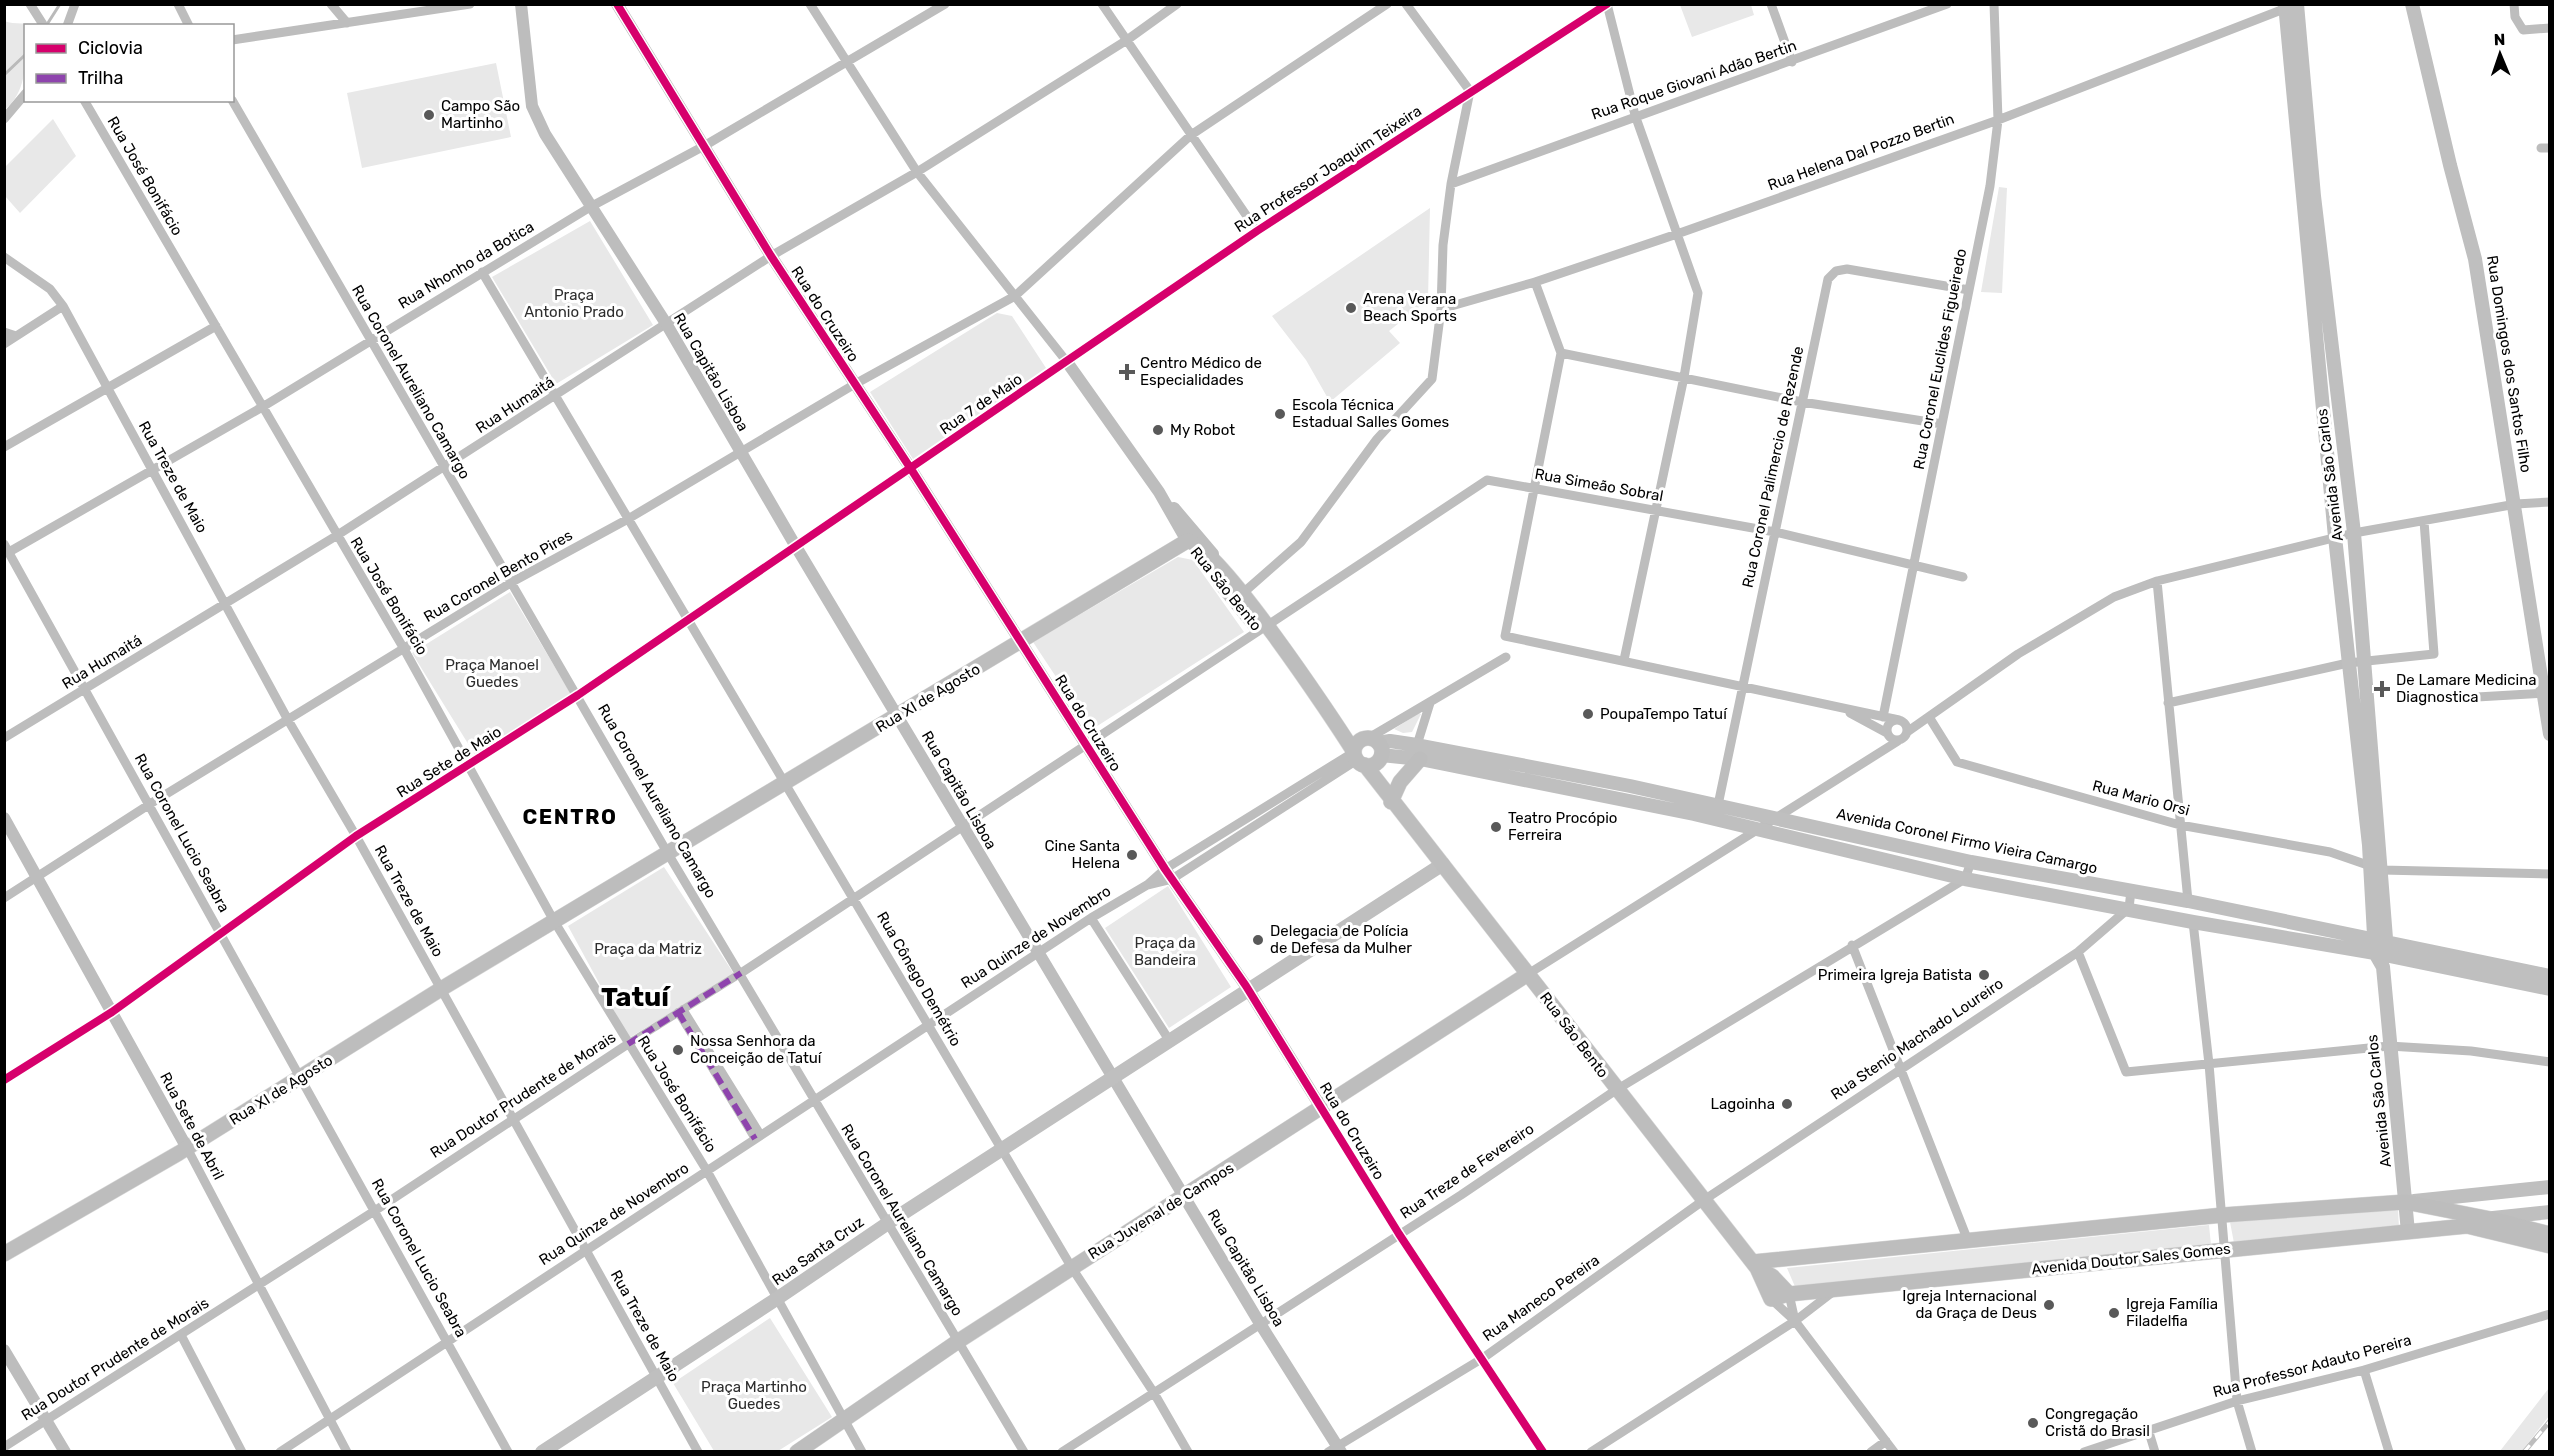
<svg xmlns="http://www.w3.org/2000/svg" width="2554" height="1456" font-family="Rubik,sans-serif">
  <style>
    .green { fill: #e8e8e8 }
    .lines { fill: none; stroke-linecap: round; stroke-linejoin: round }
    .stream { stroke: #bababa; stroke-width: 3 }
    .primary-casing { stroke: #dbdbdb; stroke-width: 16 }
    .pedestrian { stroke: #bdbdbd; stroke-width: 8 }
    .minor { stroke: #bdbdbd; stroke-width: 9 }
    .tertiary { stroke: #bdbdbd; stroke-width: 12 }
    .secondary { stroke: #bfbfbf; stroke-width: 14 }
    .primary { stroke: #bdbdbd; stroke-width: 15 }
    .rail-casing { stroke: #bdbdbd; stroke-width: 5 }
    .rail { stroke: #fff; stroke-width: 3; stroke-dasharray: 9; stroke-linecap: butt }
    .quiet { stroke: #8e44ad; stroke-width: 6; stroke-dasharray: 12 6; stroke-linecap: butt }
    .cycleway-casing { stroke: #fff; stroke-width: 11 }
    .cycleway { stroke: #d6006c; stroke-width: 8 }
    .poi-dot { fill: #595959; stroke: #fff; stroke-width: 2 }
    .labels { text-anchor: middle; stroke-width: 6; stroke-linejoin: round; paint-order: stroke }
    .street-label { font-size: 15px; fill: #000; stroke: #fff }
    .poi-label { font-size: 15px; fill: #000; stroke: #fff; text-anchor: start }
    .park-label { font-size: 15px; fill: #2d2d2d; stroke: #fff }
    .district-label { font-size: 21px; font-weight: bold; letter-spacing: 1.5px; fill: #000; stroke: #fff }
    .town-label { font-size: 27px; font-weight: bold; fill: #000; stroke: #fff }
  </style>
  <rect width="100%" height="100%" fill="#fff"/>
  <path class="green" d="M1680,5H1751L1754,15L1692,37Z
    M4,21C15,25 29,22 34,25L26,26C25,53 30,90 5,109Z
    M496,63L511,137L362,168L347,93Z
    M53,119L76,156L20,213L5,196V167Z
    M1999,187L2007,188L2002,293L1981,292Z
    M1430,208L1428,300L1389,331L1400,343L1330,402L1306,360L1272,316Z
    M590,221L653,325L556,384L492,277Z
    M997,313L1012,316L1046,368L913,459L870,392Z
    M1178,557L1193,560L1244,632L1091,730L1033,642Z
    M510,592L571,694L475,755L412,653Z
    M1419,713L1421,714L1412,732L1403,733L1394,729Z
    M664,867L734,974L629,1038L568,926Z
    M1168,886L1231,987L1169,1028L1105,928Z
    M2398,1209L2399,1228L2234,1243L2230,1222Z
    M2209,1225L2211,1245L1796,1289L1787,1268Z
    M770,1318L832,1417L778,1451H714L673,1383Z
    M2549,1388V1416L2522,1451H2500Z"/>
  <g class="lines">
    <path class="stream" d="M46,26L60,4
      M4,75L26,54"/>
    <g class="primary-casing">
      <path id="primary" d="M1187,541C1216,542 1334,720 1354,752
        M1221,583L1257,627
        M1354 752a14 14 0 1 1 28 0a14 14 0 1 1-28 0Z
        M1365,765L1757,1268L1771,1299L1789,1294L2446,1228L2467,1226L2491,1219
        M1391,802L1400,782L1420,759
        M2467,1226L2550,1246
        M4,1254L179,1153L441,989L1187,541
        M1753,1262L2223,1215L2405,1202L2491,1219L2550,1234
        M1757,1268L1772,1276L1789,1294
        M797,1452L957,1342L1528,974"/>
    </g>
    <path class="pedestrian" d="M683,1009L761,1135
      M678,1012L755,1139
      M628,1044L741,973"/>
    <path class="minor" d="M30,4L44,26
      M178,4L189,26
      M331,4L347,23
      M810,4L917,172L1067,362
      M1102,4L1257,231
      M1607,4L1635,115L1698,293L1684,377L1624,660
      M1771,4L1792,62
      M2514,4L2515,17L2523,30L2550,28
      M67,26L75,4
      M232,40L470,4
      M84,100L404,649L554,921L707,1171L862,1452
      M232,100L667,852L1024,1452
      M4,119L26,93
      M2541,148H2550
      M1451,184L1947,4
      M4,257L50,289L63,306L288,720L356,836L698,1452
      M482,272L1072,1268L1154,1393L1188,1452
      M1535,282L1561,353
      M1441,309L1535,282L1677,234L1998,120L2289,7
      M4,332L16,336
      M4,344L63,306
      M1561,353L1505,636L1899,720
      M1561,353L1802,402L1942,424
      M4,447L216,326
      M4,544L508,1452
      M9,552L264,406L592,206L704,146L945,4
      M2157,581L2188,901
      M1243,593L1301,542L1377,439L1432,379L1441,309L1443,245L1451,184L1470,91L1406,4
      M1268,625L1487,480L1775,532L1963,577
      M2477,697L2547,693
      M2168,703L2348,663L2434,654L2424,521
      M1850,713L1887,733
      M1883,717L1990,186L1998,120L1994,4
      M1929,717L1957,762L2180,825L2330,852L2382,870L2550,874
      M1887 730a10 10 0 1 1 20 0a10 10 0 1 1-20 0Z
      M1907,732L2018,654L2114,597L2157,581L2354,533L2516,504L2550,502
      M4,738L336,536L771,256L917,172L1127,40L1177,4
      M1367,739L1506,657
      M1418,750L1417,745L1430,703
      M1718,805L1828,279L1836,271L1847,269L1969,290
      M1147,885L1172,879L1357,760
      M4,898L150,804L512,582L628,519L855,384L1015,296L1191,135L1387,4
      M1091,918L1169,1040
      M2193,922L2209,1064L2237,1401L2252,1452
      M1852,945L1968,1241
      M2078,952L2126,1072L2389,1046L2471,1051L2550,1062
      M741,973L1260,630
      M1528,974L1898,741
      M4,1080L112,1012L356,836L578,695L1257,231L1607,4
      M1322,1109L1399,1234L1543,1452
      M187,1148L347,1452
      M1789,1294L1795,1321
      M1771,1299L1795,1321L1894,1452
      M181,1335L242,1452
      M2364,1370L2389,1452
      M2148,1429L2155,1452
      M4,1447L376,1210L628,1044
      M280,1452L1091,918L1147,885L1165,869L1354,752
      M1062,1452L1461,1195L1616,1090L1965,879L1971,862
      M1328,1452L1483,1358L1704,1200L2078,952L2129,908L2131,891
      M1591,1452L1795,1321L1834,1291
      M1871,1452L1886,1441
      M2084,1452L2237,1401L2364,1370L2550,1314"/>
    <path class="tertiary" d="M521,4L532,106L545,134L667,325L795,545L1259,1322L1341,1452
      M617,4L771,256L911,469L1165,869L1246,986L1322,1109
      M1067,362L1159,492L1187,541
      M1174,508L1213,554
      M4,818L187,1148
      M4,1350L65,1452"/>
    <path class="secondary" d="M2285,4L2335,537L2369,845L2375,953L2383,967L2408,1232
      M2297,4L2314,196L2354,533L2387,951
      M2412,4L2450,165L2475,259L2550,734
      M1378,743L1390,741L1417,745L1630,786L1971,862L2188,901L2550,976
      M1381,755L1420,759L1694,814L1965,879L2193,922L2375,953L2550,989
      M2414,1201L2550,1187
      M2493,1218L2550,1212
      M542,1452L778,1298L894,1219L1443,864"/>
    <use href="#primary" class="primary"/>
    <g class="rail-casing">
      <path id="rail" d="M2524,1452L2550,1421"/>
    </g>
    <use href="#rail" class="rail"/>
    <path class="quiet" d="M678,1012L755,1139
      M628,1044L741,973"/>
    <g class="cycleway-casing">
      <path id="cycleway" d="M617,4L771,256L911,469L1165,869L1246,986L1399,1234L1543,1452
        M4,1080L112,1012L356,836L578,695L1257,231L1607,4"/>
    </g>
    <use href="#cycleway" class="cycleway"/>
  </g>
  <g class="poi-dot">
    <circle cx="429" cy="115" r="6"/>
    <circle cx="1351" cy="308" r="6"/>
    <path d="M1124 363h6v6h6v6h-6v6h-6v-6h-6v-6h6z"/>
    <circle cx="1280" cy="414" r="6"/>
    <circle cx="1158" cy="430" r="6"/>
    <path d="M2379 680h6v6h6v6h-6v6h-6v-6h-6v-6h6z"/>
    <circle cx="1588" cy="714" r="6"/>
    <circle cx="1496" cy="827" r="6"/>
    <circle cx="1132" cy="855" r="6"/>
    <circle cx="1258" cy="940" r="6"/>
    <circle cx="1984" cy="975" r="6"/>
    <circle cx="678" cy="1050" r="6"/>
    <circle cx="1787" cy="1104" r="6"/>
    <circle cx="2049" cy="1305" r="6"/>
    <circle cx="2114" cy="1313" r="6"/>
    <circle cx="2033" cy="1423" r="6"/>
  </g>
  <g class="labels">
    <g class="street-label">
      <text transform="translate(1694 80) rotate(-19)" y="5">Rua Roque Giovani Adão Bertin</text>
      <text transform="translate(1861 152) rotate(-20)" y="5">Rua Helena Dal Pozzo Bertin</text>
      <text transform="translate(1328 169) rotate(-33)" y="5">Rua Professor Joaquim Teixeira</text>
      <text transform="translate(145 176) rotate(60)" y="5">Rua José Bonifácio</text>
      <text transform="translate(466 265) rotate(-31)" y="5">Rua Nhonho da Botica</text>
      <text transform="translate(825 314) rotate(57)" y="5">Rua do Cruzeiro</text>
      <text transform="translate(1940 359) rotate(-79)" y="5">Rua Coronel Euclides Figueiredo</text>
      <text transform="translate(2509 364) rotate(81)" y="5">Rua Domingos dos Santos Filho</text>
      <text transform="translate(711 372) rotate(60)" y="5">Rua Capitão Lisboa</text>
      <text transform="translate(411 382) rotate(60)" y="5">Rua Coronel Aureliano Camargo</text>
      <text transform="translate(981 404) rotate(-34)" y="5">Rua 7 de Maio</text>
      <text transform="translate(515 405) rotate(-33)" y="5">Rua Humaitá</text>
      <text transform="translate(1773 467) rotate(-78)" y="5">Rua Coronel Palimercio de Rezende</text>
      <text transform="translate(2330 475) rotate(-97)" y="5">Avenida São Carlos</text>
      <text transform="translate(173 477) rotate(61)" y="5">Rua Treze de Maio</text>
      <text transform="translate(1599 485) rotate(10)" y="5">Rua Simeão Sobral</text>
      <text transform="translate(498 576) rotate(-30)" y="5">Rua Coronel Bento Pires</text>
      <text transform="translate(1226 589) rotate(51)" y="5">Rua São Bento</text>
      <text transform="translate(389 596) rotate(59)" y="5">Rua José Bonifácio</text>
      <text transform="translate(102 662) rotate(-31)" y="5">Rua Humaitá</text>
      <text transform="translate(928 698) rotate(-31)" y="5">Rua XI de Agosto</text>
      <text transform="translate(1088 723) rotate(58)" y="5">Rua do Cruzeiro</text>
      <text transform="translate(449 762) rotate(-32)" y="5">Rua Sete de Maio</text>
      <text transform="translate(959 790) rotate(60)" y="5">Rua Capitão Lisboa</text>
      <text transform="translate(2141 798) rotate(15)" y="5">Rua Mario Orsi</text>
      <text transform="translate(657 801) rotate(60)" y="5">Rua Coronel Aureliano Camargo</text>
      <text transform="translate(182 833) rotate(61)" y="5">Rua Coronel Lucio Seabra</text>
      <text transform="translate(1967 841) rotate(12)" y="5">Avenida Coronel Firmo Vieira Camargo</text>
      <text transform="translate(409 901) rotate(61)" y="5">Rua Treze de Maio</text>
      <text transform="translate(1036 937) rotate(-33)" y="5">Rua Quinze de Novembro</text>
      <text transform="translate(919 979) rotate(60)" y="5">Rua Cônego Demétrio</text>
      <text transform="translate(1574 1035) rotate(53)" y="5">Rua São Bento</text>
      <text transform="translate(1917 1039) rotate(-34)" y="5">Rua Stenio Machado Loureiro</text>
      <text transform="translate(281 1090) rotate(-32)" y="5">Rua XI de Agosto</text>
      <text transform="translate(677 1094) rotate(58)" y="5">Rua José Bonifácio</text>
      <text transform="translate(523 1095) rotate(-33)" y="5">Rua Doutor Prudente de Morais</text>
      <text transform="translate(2379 1101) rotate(-96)" y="5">Avenida São Carlos</text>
      <text transform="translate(192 1126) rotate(62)" y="5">Rua Sete de Abril</text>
      <text transform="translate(1352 1131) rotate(59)" y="5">Rua do Cruzeiro</text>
      <text transform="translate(1467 1171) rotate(-34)" y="5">Rua Treze de Fevereiro</text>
      <text transform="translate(1161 1211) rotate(-32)" y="5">Rua Juvenal de Campos</text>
      <text transform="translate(614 1214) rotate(-33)" y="5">Rua Quinze de Novembro</text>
      <text transform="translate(902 1220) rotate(59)" y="5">Rua Coronel Aureliano Camargo</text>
      <text transform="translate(818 1251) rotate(-35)" y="5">Rua Santa Cruz</text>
      <text transform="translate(419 1258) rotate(61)" y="5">Rua Coronel Lucio Seabra</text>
      <text transform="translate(2131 1259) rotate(-6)" y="5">Avenida Doutor Sales Gomes</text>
      <text transform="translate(1246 1268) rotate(59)" y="5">Rua Capitão Lisboa</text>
      <text transform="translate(1541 1298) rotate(-35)" y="5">Rua Maneco Pereira</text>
      <text transform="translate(645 1326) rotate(61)" y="5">Rua Treze de Maio</text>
      <text transform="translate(115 1359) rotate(-32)" y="5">Rua Doutor Prudente de Morais</text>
      <text transform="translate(2312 1366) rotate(-15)" y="5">Rua Professor Adauto Pereira</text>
    </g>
    <g class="poi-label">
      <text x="441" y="111">Campo São<tspan x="441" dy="17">Martinho</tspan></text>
      <text x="1363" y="304">Arena Verana<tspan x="1363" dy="17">Beach Sports</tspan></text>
      <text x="1140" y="368">Centro Médico de<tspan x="1140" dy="17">Especialidades</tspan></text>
      <text x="1292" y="410">Escola Técnica<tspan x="1292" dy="17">Estadual Salles Gomes</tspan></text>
      <text x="1170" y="435">My Robot</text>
      <text x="2396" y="685">De Lamare Medicina<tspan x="2396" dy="17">Diagnostica</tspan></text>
      <text x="1600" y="719">PoupaTempo Tatuí</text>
      <text x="1508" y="823">Teatro Procópio<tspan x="1508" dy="17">Ferreira</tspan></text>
      <text x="1120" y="851" text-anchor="end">Cine Santa<tspan x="1120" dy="17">Helena</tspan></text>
      <text x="1270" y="936">Delegacia de Polícia<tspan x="1270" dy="17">de Defesa da Mulher</tspan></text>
      <text x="1972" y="980" text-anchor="end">Primeira Igreja Batista</text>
      <text x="690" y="1046">Nossa Senhora da<tspan x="690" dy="17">Conceição de Tatuí</tspan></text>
      <text x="1775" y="1109" text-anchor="end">Lagoinha</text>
      <text x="2037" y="1301" text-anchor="end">Igreja Internacional<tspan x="2037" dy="17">da Graça de Deus</tspan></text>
      <text x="2126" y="1309">Igreja Família<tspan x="2126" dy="17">Filadelfia</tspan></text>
      <text x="2045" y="1419">Congregação<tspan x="2045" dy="17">Cristã do Brasil</tspan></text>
    </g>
    <g class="park-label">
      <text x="574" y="300">Praça<tspan x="574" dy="17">Antonio Prado</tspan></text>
      <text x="492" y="670">Praça Manoel<tspan x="492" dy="17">Guedes</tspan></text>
      <text x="1165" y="948">Praça da<tspan x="1165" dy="17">Bandeira</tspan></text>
      <text x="648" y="954">Praça da Matriz</text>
      <text x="754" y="1392">Praça Martinho<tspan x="754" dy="17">Guedes</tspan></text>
    </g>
    <g class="district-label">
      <text x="570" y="824">CENTRO</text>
    </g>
    <g class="town-label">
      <text x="635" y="1006">Tatuí</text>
    </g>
  </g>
  <rect width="2554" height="1456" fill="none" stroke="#000000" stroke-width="12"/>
  <rect x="24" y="24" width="210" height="78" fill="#ffffff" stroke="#999999" stroke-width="1.5"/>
  <rect x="36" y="44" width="30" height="9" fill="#d6006c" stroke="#999999" stroke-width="1.5"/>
  <text x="78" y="54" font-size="18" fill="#000000">Ciclovia</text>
  <rect x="36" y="74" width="30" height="9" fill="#8e44ad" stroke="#999999" stroke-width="1.5"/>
  <text x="78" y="84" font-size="18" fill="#000000">Trilha</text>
  <g transform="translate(2500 54) rotate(358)" stroke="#ffffff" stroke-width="4.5" paint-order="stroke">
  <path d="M0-4.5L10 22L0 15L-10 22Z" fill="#000000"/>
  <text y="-9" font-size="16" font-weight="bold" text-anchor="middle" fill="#000000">N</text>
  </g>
</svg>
